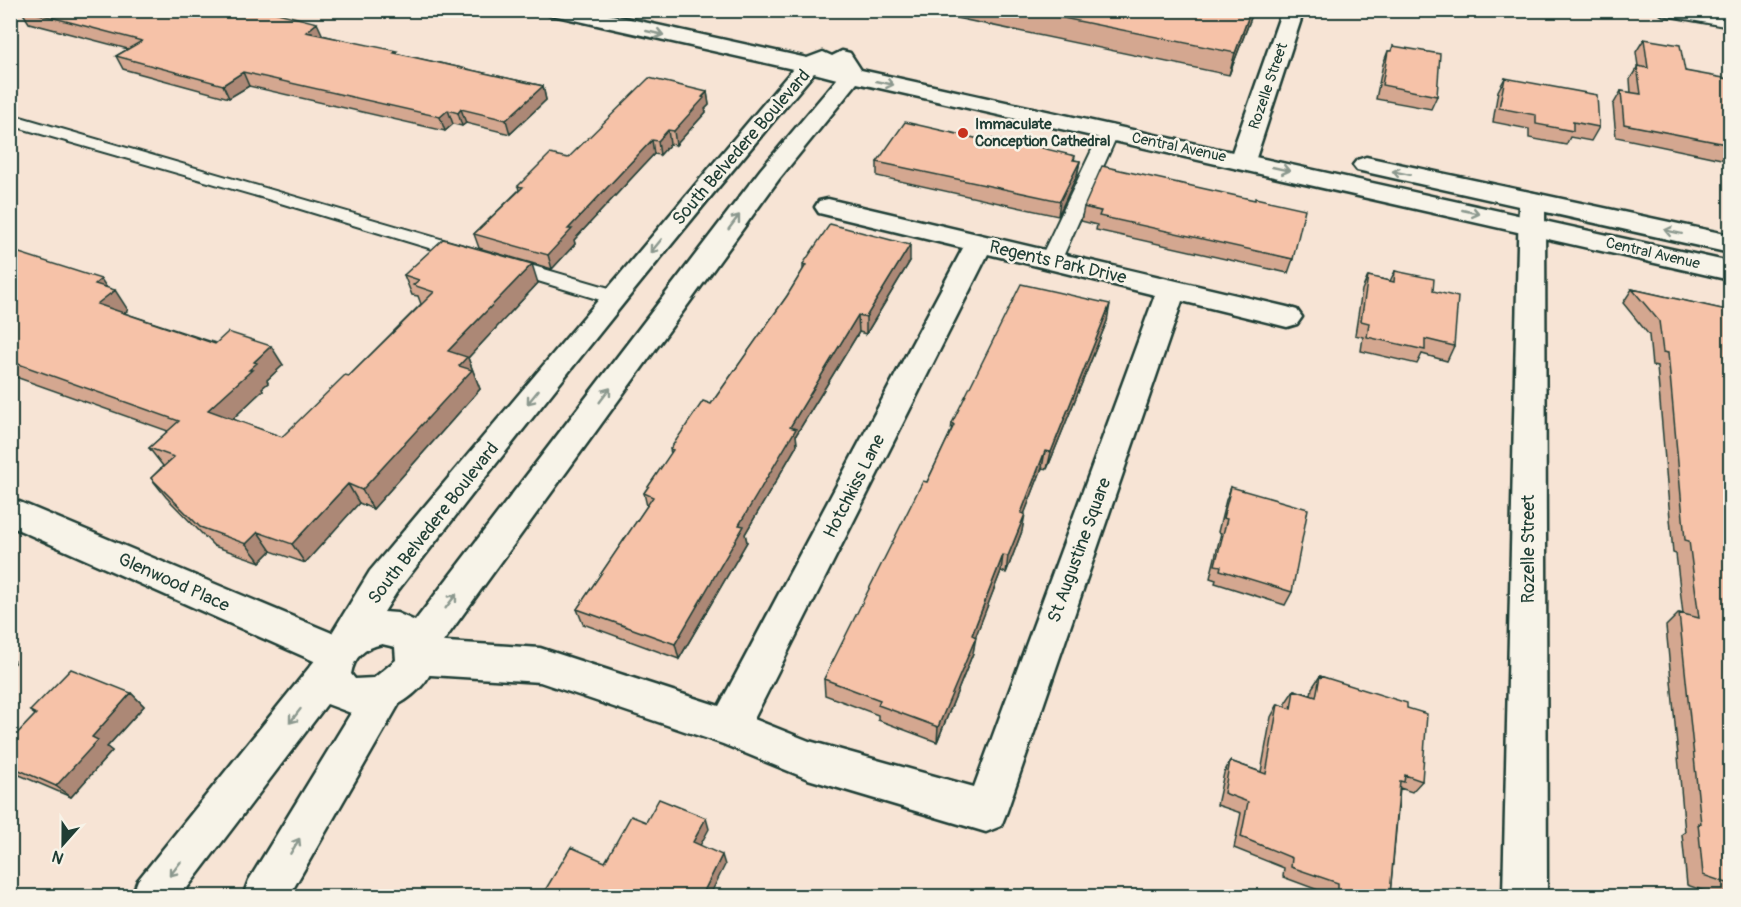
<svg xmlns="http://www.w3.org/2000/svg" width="1741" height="907" font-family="Pangolin,sans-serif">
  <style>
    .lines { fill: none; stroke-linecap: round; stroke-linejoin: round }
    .lane-casing { stroke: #1f3d34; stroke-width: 4 }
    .street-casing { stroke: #1f3d34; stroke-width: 5 }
    .secondary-casing { stroke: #1f3d34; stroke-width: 5 }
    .lane { fill: #f7f3e8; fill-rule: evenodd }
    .street { fill: #f7f3e8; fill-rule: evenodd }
    .secondary { fill: #f7f3e8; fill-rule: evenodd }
    .wall { fill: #d4a790; stroke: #1f3d34; stroke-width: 1.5 }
    .shaded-wall { fill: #ac8876; stroke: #1f3d34; stroke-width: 1.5 }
    .building { fill: #f6c2a8; stroke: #1f3d34; stroke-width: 1.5 }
    .oneway { stroke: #8b988e }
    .poi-dot { fill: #c8321e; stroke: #f7f3e8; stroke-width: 2 }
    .labels { text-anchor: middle; stroke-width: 5; stroke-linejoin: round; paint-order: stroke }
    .far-street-label { font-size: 15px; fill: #1f3d34; stroke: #f7f3e8 }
    .far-poi-label { font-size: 15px; font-weight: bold; fill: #1f3d34; stroke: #f7f3e8; text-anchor: start }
    .street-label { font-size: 18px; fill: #1f3d34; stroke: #f7f3e8 }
  </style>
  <rect width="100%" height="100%" fill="#f7e4d5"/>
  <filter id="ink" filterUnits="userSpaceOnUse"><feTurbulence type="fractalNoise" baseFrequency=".0167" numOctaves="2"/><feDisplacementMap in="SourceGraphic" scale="12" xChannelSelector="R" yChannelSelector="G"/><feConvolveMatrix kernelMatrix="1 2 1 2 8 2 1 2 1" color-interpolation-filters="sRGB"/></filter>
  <g filter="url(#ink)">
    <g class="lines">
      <g class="lane-casing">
        <path id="lane" d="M1655,10H1694L1730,17V27L1663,15Z
          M10,114L623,292L626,297L623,302L615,304L607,302L264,198L10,125Z
          M1110,125L1117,127L1119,131L1061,261L1058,266L1050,268L1042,266L1039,261L1101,131L1103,127Z"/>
      </g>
      <g class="street-casing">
        <path id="street" d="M1282,10H1304L1255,161L1251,166L1242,169L1233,166L1229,161Z
          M1532,193L1541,195L1545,201L1547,896H1503L1519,201L1523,195Z
          M828,199L1287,307L1297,310L1302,317L1297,324L1287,327L1182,301L1007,811L1001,826L986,832L808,779L723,744L540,682L415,674L401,669L396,657L401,645L415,640L540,648L719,706L963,248L819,213L815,207L819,201ZM988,254L1155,295L974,787L809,741L754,719Z
          M10,498L351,641L356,653L351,665L337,670L323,665L10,526Z"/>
      </g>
      <g class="secondary-casing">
        <path id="secondary" d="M547,10H589L807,58L823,52L832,56L842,51L850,53L861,70L1730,262V280L857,83L779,179L435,653C437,674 416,695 399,704L289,896H243L249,880L351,713L327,704L181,896H132L138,880L316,659L370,571L793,69L557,16L549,15ZM814,73L837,79L761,169L415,621L397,613L384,612L396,593C531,417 670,243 814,73ZM382,644L395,647L396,660L374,678L355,679L351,674C354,657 364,648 382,644Z
          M1366,157L1730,235V253L1357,170L1353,165L1357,160Z"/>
      </g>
      <use href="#lane" class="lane"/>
      <use href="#street" class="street"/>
      <use href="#secondary" class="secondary"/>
    </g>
    <path class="wall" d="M21,10H266L322,35L399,54L543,86L546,100L510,134L466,123L462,126L453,124L445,131L249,86L229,98L123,69L116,56L128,49L29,23Z
      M918,10H1254L1229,75Z
      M1644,39L1685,71L1731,84V161L1616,137L1613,105L1621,91L1631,93L1630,79L1638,66L1636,52Z
      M1393,46L1437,96L1431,109L1376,99L1383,64L1388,51H1391Z
      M1505,78L1599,127L1591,141L1570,137L1566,145L1529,138V129L1493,122L1498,91Z
      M707,92L709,105L705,109L706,112L676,145L670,144L660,155L654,154L574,240L575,244L552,269L479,248L474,234L519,190L518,186L568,158Z
      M1029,147L1075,156L1074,160L1080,161L1077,175L1058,216L877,176V162Z
      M1084,207L1293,259L1288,273L1096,230L1097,225L1081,221Z
      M10,250L106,287L128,310L124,313L283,365L267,380L268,383L262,388L263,390L232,419L282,437L349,376L421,304L418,296L412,295L404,275L538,283L468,358L480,389L373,509L359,503L305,563L271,551L260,562L214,546L166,497L151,478L163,466L149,448L168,431L10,375Z
      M910,261L866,334L859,332L796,435L797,445L745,534L747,542L679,659L583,624L577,609L647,506L644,493L671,454L670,449L711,404L787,296L803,270V264Z
      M1395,271L1433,291L1454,346L1447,361L1422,354L1417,364L1361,351L1363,337L1355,335L1362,290L1368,276L1390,281Z
      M1632,289L1731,311V897H1714L1713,894L1687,885L1682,834L1685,832L1666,626L1679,613L1683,614L1676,554L1673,553L1657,367L1652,366L1649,335L1623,303Z
      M1107,321L1047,469L1042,468L1024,514L1022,531L1006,573L1001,571L975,637L973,653L937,742L878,720V715L825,695L824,679L927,482L951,431L952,423Z
      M1231,487L1292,592L1285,605L1215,583L1216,580L1210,578L1221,533L1218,532L1226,500Z
      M1320,676L1407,708L1422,781L1412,792L1400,788L1390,894L1387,897H1329V894L1283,877L1284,868L1234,848L1241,813L1217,805L1224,773L1230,761L1261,772L1271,717L1278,704L1286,707V702L1294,690L1311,695L1312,688Z
      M131,693L144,706L107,747L112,751L71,797L10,771V741L35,715L30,711Z"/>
    <path class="shaded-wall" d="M1251,10H1254L1229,75L1235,53Z
      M317,23L323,36L306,32Z
      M243,72L249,86L229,98L223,85Z
      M543,86L546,100L510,134L506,120Z
      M707,92L709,105L705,109L706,112L676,145L674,131Z
      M461,109L466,123L462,126L458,113Z
      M448,110L453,124L445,131L440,117Z
      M668,130L670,144L660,155L658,141Z
      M652,140L654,154L574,240L575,244L552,269L548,255L568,229Z
      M1080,161L1077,175L1058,216L1060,201Z
      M910,245V261L866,334V317Z
      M532,264L538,283L468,358L480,389L373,509L362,490L448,351Z
      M101,279L111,294L115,290L128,310L111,324L97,304L95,284Z
      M1110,304L1107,321L1047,469L1051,452Z
      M858,315L859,332L796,435L797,445L745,534L747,542L679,659L675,644L739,525L790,427Z
      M271,346L283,365L267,380L268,383L262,388L263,390L221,430L208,410L249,370L254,362Z
      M1045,451L1042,468L1018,530L1021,513Z
      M348,484L359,503L305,563L292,544Z
      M1025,514L1022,531L1006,573L1008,556Z
      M258,532L271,551L260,562L246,544Z
      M1003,555L1001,571L972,646L976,637L973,653L937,742L938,727L972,635Z
      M10,658L15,662L10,667Z
      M131,693L144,706L107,747L112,751L71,797L56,786L92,737Z
      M706,818L709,829L696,853L693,842Z
      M722,855L725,865L709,897H701Z"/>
    <path class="building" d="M24,10H266L317,23L306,32L397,51L394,53L543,86L506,120L461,109L458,113L448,110L440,117L243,72L223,85L116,56L142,41Z
      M1024,10H1251L1235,53Z
      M1644,39L1680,45L1685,71L1729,79L1731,84V145L1624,124L1621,91L1641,94L1637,66L1648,68Z
      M1393,46L1440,54L1437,96L1382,85L1388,51H1392Z
      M649,78L707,92L702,97L704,98L674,131L668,130L658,141L652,140L568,229H572L548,255L474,234L523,187L518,186L550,154L568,158Z
      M1505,78L1597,95L1599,127L1573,122V131L1536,124V115L1499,108Z
      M905,122L988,141L989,138L1029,147L1030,145L1075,156L1073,160L1080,161L1060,201L877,162Z
      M1102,166L1255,200V198L1305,209L1293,259L1099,216L1101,211L1084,207Z
      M830,224L910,245L866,317L858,315L790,427L796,429L739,525L744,526L675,644L577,609L653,497L644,493L673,450L670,449L703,401L711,404L787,296L806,265L803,264Z
      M443,239L532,264L448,351L467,357L459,366L472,370L362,490L348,484L292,544L258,532L246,544L200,527L151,478L174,457L149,448L179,421L10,361V250L101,279L95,284L115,290L97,304L215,344L228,332L271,346L254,362L257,363L249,370H252L208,410L282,437L345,375L349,376L434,292L413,285L419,280L404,275Z
      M1395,271L1434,279L1433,291L1458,297L1454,346L1425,339V350L1367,337L1369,323L1361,321L1368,276L1394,282Z
      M1021,284L1110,304L1051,452L1045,451L1021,513L1025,514L1008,556L1003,555L972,635L976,637L938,727L878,705L880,700L824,679L923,481L927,482L954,425L952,423Z
      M1632,289L1731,311V888L1730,884L1703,875L1698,823L1701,824L1679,613L1699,618L1689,541L1685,540L1668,353L1663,352L1659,321Z
      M1231,487L1308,509L1292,592L1220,570L1221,566L1215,565L1227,519L1223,518Z
      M71,669L131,693L92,737L98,740L56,786L10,766V741L36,714L30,711Z
      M1320,676L1407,703V708L1427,714L1422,781L1405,775L1404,782L1400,781L1390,894L1387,893L1386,897H1353L1338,891V883L1291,867L1292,858L1241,837L1248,802L1224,793L1230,761L1266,774L1278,704L1291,709L1294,690L1316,697Z
      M659,799L706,818L693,842L722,855L701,897H541L571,847L605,862L631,816L646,822Z"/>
    <defs><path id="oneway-shaft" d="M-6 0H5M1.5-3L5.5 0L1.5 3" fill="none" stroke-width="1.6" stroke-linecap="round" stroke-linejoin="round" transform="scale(1.5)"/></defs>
    <g class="oneway">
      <use href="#oneway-shaft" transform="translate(655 33) rotate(13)"/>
      <use href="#oneway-shaft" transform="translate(885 83) rotate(12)"/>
      <use href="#oneway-shaft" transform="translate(1281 169) rotate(13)"/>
      <use href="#oneway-shaft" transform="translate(1401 173) rotate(-168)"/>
      <use href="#oneway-shaft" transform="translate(1471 212) rotate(13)"/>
      <use href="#oneway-shaft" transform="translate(734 222) rotate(-53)"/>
      <use href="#oneway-shaft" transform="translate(1673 232) rotate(-168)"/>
      <use href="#oneway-shaft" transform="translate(656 246) rotate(129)"/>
      <use href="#oneway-shaft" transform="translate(605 395) rotate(-53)"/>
      <use href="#oneway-shaft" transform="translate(533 397) rotate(129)"/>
      <use href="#oneway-shaft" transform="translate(451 601) rotate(-53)"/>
      <use href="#oneway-shaft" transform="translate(295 716) rotate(128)"/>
      <use href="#oneway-shaft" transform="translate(295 846) rotate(-59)"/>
      <use href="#oneway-shaft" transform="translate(175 869) rotate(128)"/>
    </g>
  </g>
  <circle class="poi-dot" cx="963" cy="133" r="6"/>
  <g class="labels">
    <g class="far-street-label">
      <text transform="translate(1268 86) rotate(-71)" y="5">Rozelle Street</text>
      <text transform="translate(1179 147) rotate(12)" y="5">Central Avenue</text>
      <text transform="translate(1653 253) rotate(13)" y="5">Central Avenue</text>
    </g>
    <g class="far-poi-label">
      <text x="975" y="129">Immaculate<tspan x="975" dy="17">Conception Cathedral</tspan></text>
    </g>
    <g class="street-label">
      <text transform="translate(741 147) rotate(-49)" y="6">South Belvedere Boulevard</text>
      <text transform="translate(1058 262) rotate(13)" y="6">Regents Park Drive</text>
      <text transform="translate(854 486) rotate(-63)" y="6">Hotchkiss Lane</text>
      <text transform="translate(433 523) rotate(-52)" y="6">South Belvedere Boulevard</text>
      <text transform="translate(1528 549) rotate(-90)" y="6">Rozelle Street</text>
      <text transform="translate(1079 550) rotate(-70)" y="6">St Augustine Square</text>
      <text transform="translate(174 582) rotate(24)" y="6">Glenwood Place</text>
    </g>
  </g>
  <rect width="1741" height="907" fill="none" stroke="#f7f3e8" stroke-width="36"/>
  <rect x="18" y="18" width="1705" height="871" fill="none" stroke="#1f3d34" stroke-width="2" filter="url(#ink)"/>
  <g transform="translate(63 844) rotate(201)" stroke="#f7f3e8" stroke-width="4.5" paint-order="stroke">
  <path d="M0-4.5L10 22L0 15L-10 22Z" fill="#1f3d34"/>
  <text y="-9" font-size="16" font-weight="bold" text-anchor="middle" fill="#1f3d34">N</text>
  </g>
</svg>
